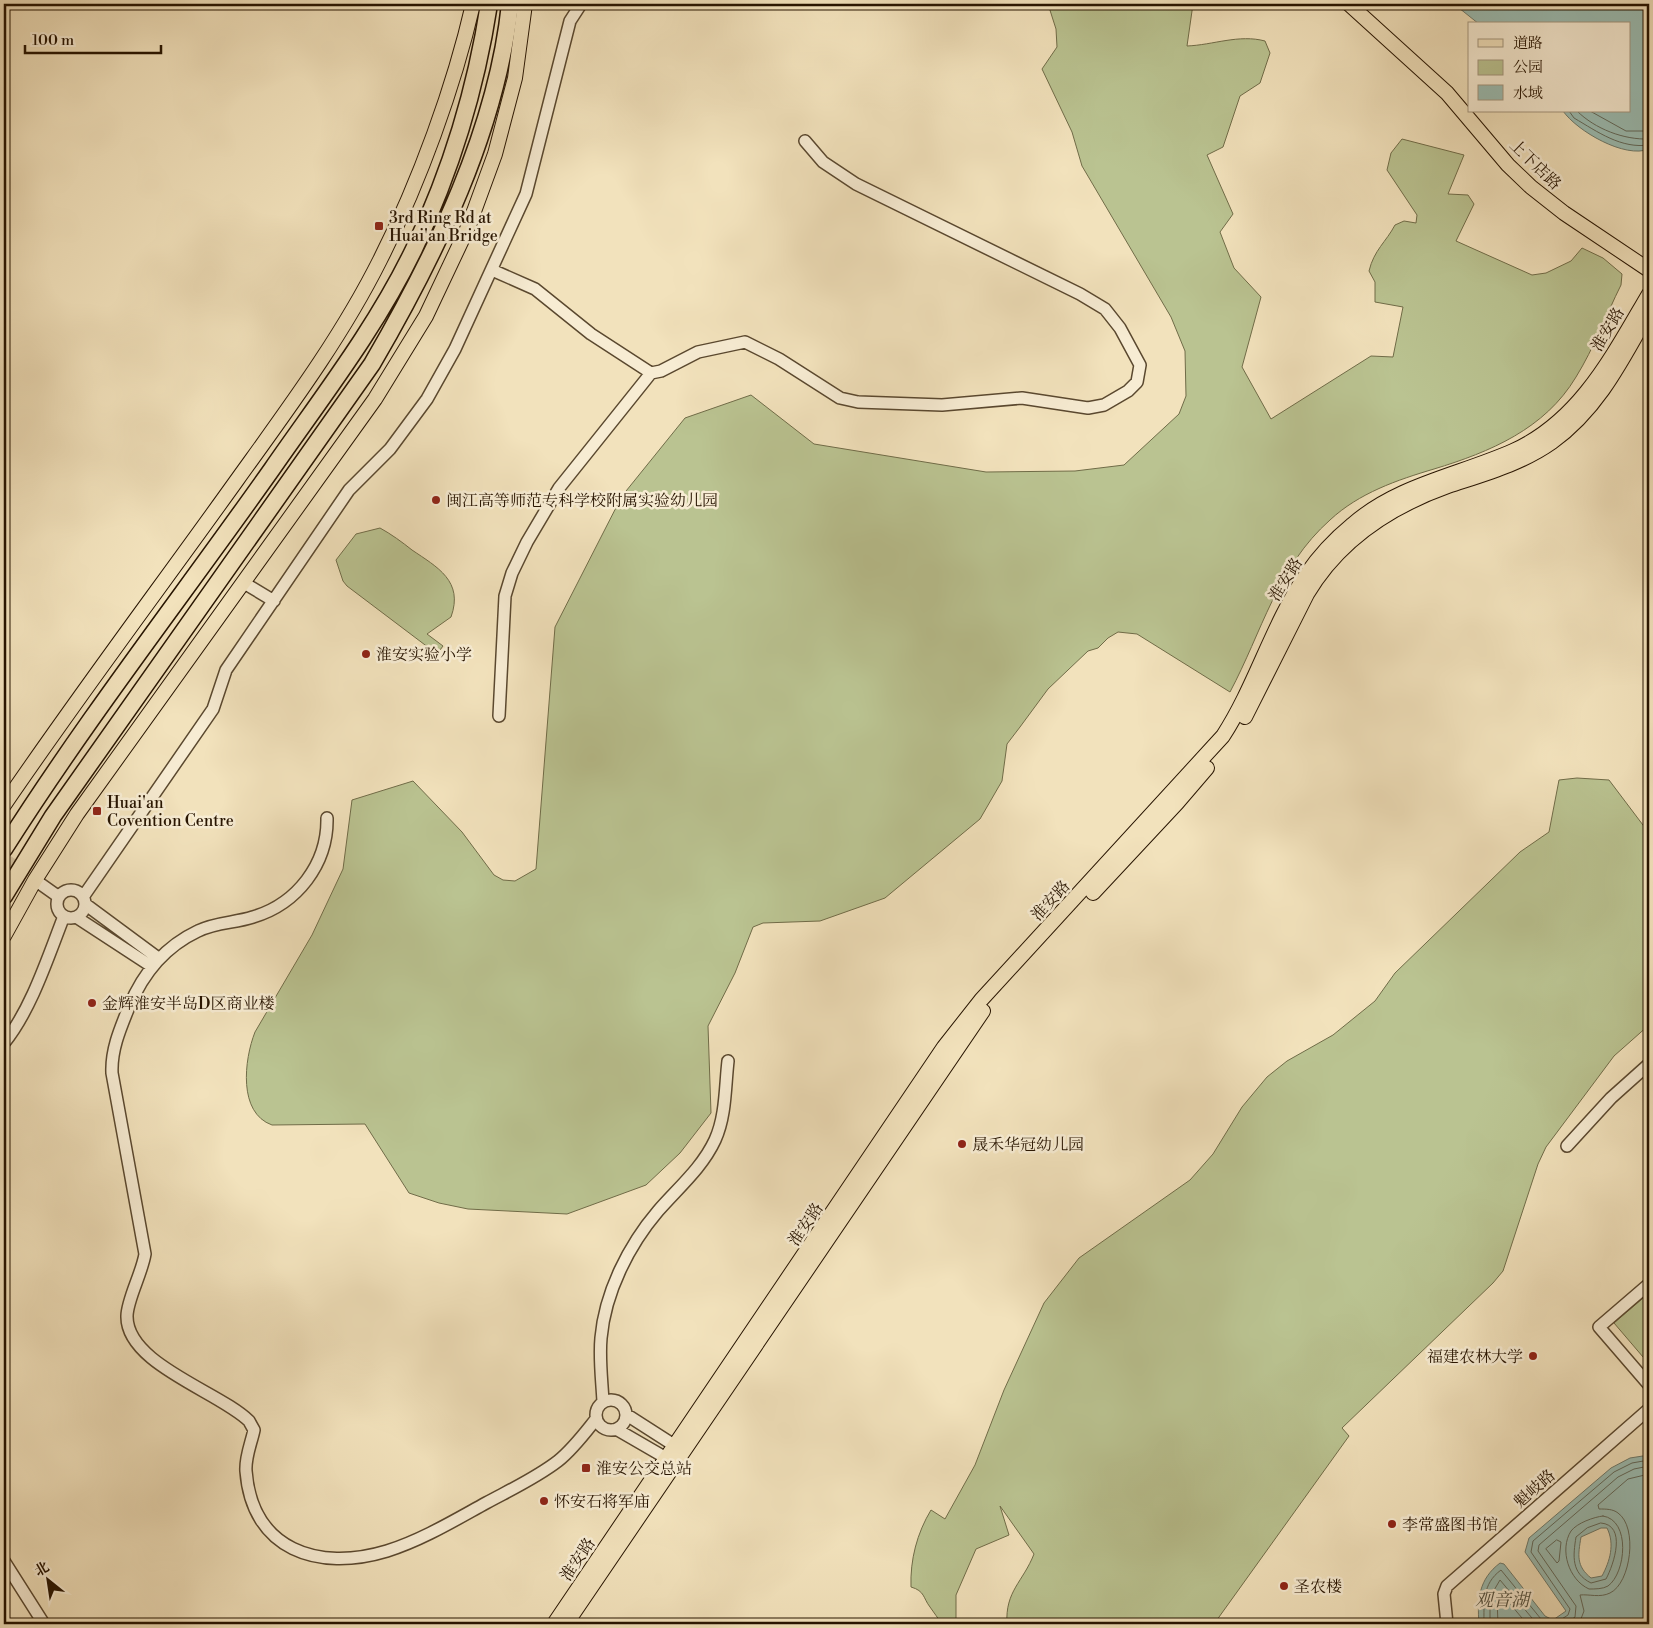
<svg xmlns="http://www.w3.org/2000/svg" width="1653" height="1628" font-family="'Libre Bodoni','Noto Serif SC',serif">
  <style>
    .green { fill: #bac391; stroke: #706c48 }
    .water { fill: #9bbdb3; stroke: #6d796b; fill-rule: evenodd }
    .lines { fill: none; stroke-linecap: round; stroke-linejoin: round }
    .shore { stroke: #61685a; stroke-width: 1 }
    .major-tunnel { stroke: #d4c3a0; stroke-width: 14; stroke-dasharray: 14 7; stroke-linecap: butt }
    .minor-casing { stroke: #5a482f; stroke-width: 14 }
    .major-casing { stroke: #271400; stroke-width: 16 }
    .highway-casing { stroke: #271400; stroke-width: 19 }
    .minor { stroke: #f7ecd3; stroke-width: 11 }
    .major { stroke: #f2e2bc; stroke-width: 14 }
    .highway { stroke: #f2e2bc; stroke-width: 16 }
    .poi-dot { fill: #8f2418; stroke: #f7ecd3; stroke-width: 2 }
    .labels { text-anchor: middle; stroke-width: 5; stroke-linejoin: round; paint-order: stroke }
    .street-label { font-size: 16px; fill: #271400; stroke: #f7ecd3 }
    .poi-label { font-size: 16px; fill: #271400; stroke: #f7ecd3; text-anchor: start }
    .water-label { font-size: 18px; font-style: italic; fill: #504f3f; stroke: #f7ecd3 }
  </style>
  <rect width="100%" height="100%" fill="#f2e2bc"/>
  <filter id="stains"><feTurbulence type="fractalNoise" baseFrequency=".004" numOctaves="4"/><feColorMatrix values="0 0 0 0 .2 0 0 0 0 .09 0 0 0 0 .02 0 0 0 .5 -.17"/></filter>
  <radialGradient id="worn" r=".72"><stop offset=".6" stop-color="#630" stop-opacity="0"/><stop offset="1" stop-color="#630" stop-opacity=".3"/></radialGradient>
  <path class="green" d="M1048,4H1193L1187,46C1213,45 1239,34 1265,41L1270,53L1260,83L1240,96L1223,147L1207,155L1233,214L1220,232L1234,268L1261,297L1242,367L1271,419L1371,356L1393,357L1403,307L1375,302V282L1369,271C1374,250 1386,242 1395,225L1404,221L1416,223L1417,215L1387,170L1391,153L1402,139L1464,155L1448,194L1468,195L1474,204L1456,241L1532,275L1546,273L1571,261L1582,248L1603,258L1622,274L1621,285C1606,315 1594,348 1576,377C1545,429 1490,452 1434,469C1397,480 1359,493 1330,520C1277,567 1262,632 1230,692L1137,634L1118,632L1108,638L1098,648L1088,651L1048,689L1020,727L1007,744L1002,781L980,819L885,898L820,921L763,923L753,927L735,973L708,1026L711,1113L680,1153L646,1185L567,1214L468,1209L439,1203L409,1193L365,1124L272,1125C238,1113 244,1060 255,1032L312,935L343,869L352,800L413,781L462,832L494,875L503,880L515,881L536,869L555,627L622,496L685,418L751,395L814,444L986,472L1075,471L1124,465L1179,414L1186,396L1185,351L1171,317L1082,166L1072,132L1042,69L1057,47L1056,29Z
    M380,528C391,534 402,542 412,550C437,567 464,581 451,617L427,634L443,646L437,654L347,586L343,581L336,560L356,534Z
    M1577,778L1609,780L1649,833V1025L1614,1056L1546,1147L1538,1164L1503,1271L1493,1283L1342,1428L1349,1436L1214,1624H1007C1005,1591 1023,1582 1034,1554L1000,1506L1009,1535L976,1549L956,1595V1624H942C938,1618 934,1613 930,1607C923,1598 925,1591 911,1587C910,1560 917,1533 931,1510L945,1519L975,1465L1004,1390L1044,1303L1079,1258L1190,1180L1213,1154L1242,1107L1267,1077L1287,1061L1333,1035L1375,1001L1395,973L1520,852L1549,832L1559,780Z
    M1649,1293V1364L1614,1323Z"/>
  <path class="water" d="M1454,4H1649V149C1625,159 1577,131 1563,111H1629V24H1479Z
    M1649,1455V1624H1479C1477,1599 1479,1579 1500,1563L1504,1564L1545,1616L1553,1620L1566,1611L1525,1552L1529,1538L1611,1468L1630,1458ZM1601,1528H1607C1615,1544 1610,1561 1602,1576L1591,1578C1576,1566 1578,1555 1581,1537Z"/>
  <g class="lines">
    <path class="shore" d="M1569,111L1574,118C1598,132 1621,149 1649,145
      M1577,111C1595,129 1624,140 1649,139
      M1590,111L1626,131H1649
      M1603,1516C1631,1520 1626,1573 1608,1586C1603,1589 1595,1589 1589,1589C1569,1580 1559,1550 1571,1531C1577,1523 1594,1517 1603,1516Z
      M1601,1523C1627,1525 1614,1564 1606,1579L1591,1583C1571,1573 1573,1556 1576,1537L1587,1528Z
      M1557,1540L1561,1542L1559,1561L1557,1563L1546,1549Z
      M1484,1624C1484,1603 1482,1584 1501,1570L1541,1619L1551,1624
      M1490,1624V1597L1500,1580L1537,1624
      M1498,1624L1497,1598L1501,1593L1527,1624
      M1554,1624L1568,1615L1570,1609L1531,1552L1533,1541L1614,1472L1632,1463L1649,1460
      M1566,1624L1575,1617L1576,1606L1538,1551L1539,1545L1618,1477L1634,1469L1649,1466
      M1579,1624L1584,1611L1580,1595C1589,1594 1600,1598 1610,1593C1631,1583 1638,1527 1618,1513C1613,1509 1606,1509 1599,1509L1598,1505L1628,1479L1649,1474"/>
    <path class="major-tunnel" d="M4,860L26,875"/>
    <g class="minor-casing">
      <path id="minor" d="M492,270L535,289L591,334L651,373
        M244,583L274,601
        M499,716L505,596L512,573L527,542L559,488L651,373L661,371L698,352L745,342L779,359L840,398L858,402L942,405L1022,398L1088,408L1104,405L1128,391L1137,382L1140,365L1120,328L1105,309L1080,294L856,184L823,162L805,141
        M327,818C328,864 297,904 253,917C235,923 216,922 198,931C164,947 143,973 129,1007C120,1029 111,1050 112,1073L145,1254C142,1273 127,1300 127,1316C126,1364 220,1392 249,1421L254,1430C251,1444 245,1457 246,1471C252,1550 318,1572 387,1551C422,1540 455,1520 486,1503C510,1490 536,1478 558,1461C573,1449 584,1434 596,1419
        M35,880L59,897
        M57 904a14 14 0 1 1 28 0a14 14 0 1 1-28 0Z
        M83,897L213,709L226,670L349,490L390,449L427,399L455,349L526,194L570,21L581,4
        M85,904L158,958
        M76,917L151,966
        M4,1043C31,1010 48,957 64,916
        M1567,1146L1611,1098L1649,1064
        M1649,1284L1599,1327L1649,1385
        M596 1415a15 15 0 1 1 30 0a15 15 0 1 1-30 0Z
        M603,1402C602,1381 599,1359 601,1338C605,1292 629,1245 658,1211C678,1188 702,1168 715,1140C726,1116 725,1087 728,1061
        M627,1415L680,1449
        M616,1429L673,1462
        M4,1561L44,1624
        M1447,1624L1444,1594L1447,1586L1649,1409"/>
    </g>
    <g class="major-casing">
      <path id="major" d="M1349,4L1447,93L1508,165L1531,187L1564,213L1649,270
        M1245,717L1307,594C1339,540 1389,507 1448,486C1484,474 1521,464 1552,442C1598,409 1622,360 1649,312
        M4,805C79,695 159,589 237,480C288,409 341,338 380,260C419,183 454,87 473,4
        M1093,893L1177,803L1207,768
        M4,936L35,880L77,814L375,399L426,316L469,225L495,154L515,78L525,4
        M554,1624L944,1047L981,1000L1223,736C1256,685 1272,625 1306,575C1319,556 1335,539 1352,525C1397,485 1459,475 1513,451C1580,421 1613,355 1649,294
        M566,1624L983,1011"/>
    </g>
    <g class="highway-casing">
      <path id="highway" d="M4,849C87,718 183,595 272,469C322,397 376,328 414,249C451,171 476,89 489,4
        M4,896L53,816L372,364C435,256 497,130 510,4"/>
    </g>
    <use href="#minor" class="minor"/>
    <use href="#major" class="major"/>
    <use href="#highway" class="highway"/>
  </g>
  <g class="poi-dot">
    <rect x="374" y="221" width="10" height="10" rx="2.5"/>
    <circle cx="436" cy="500" r="5"/>
    <circle cx="366" cy="654" r="5"/>
    <rect x="92" y="806" width="10" height="10" rx="2.5"/>
    <circle cx="92" cy="1003" r="5"/>
    <circle cx="962" cy="1144" r="5"/>
    <circle cx="1533" cy="1356" r="5"/>
    <rect x="581" y="1463" width="10" height="10" rx="2.5"/>
    <circle cx="544" cy="1501" r="5"/>
    <circle cx="1392" cy="1524" r="5"/>
    <circle cx="1284" cy="1586" r="5"/>
  </g>
  <g class="labels">
    <g class="street-label">
      <text transform="translate(1536 164) rotate(44)" y="6">上下店路</text>
      <text transform="translate(1607 329) rotate(-59)" y="6">淮安路</text>
      <text transform="translate(1285 579) rotate(-58)" y="6">淮安路</text>
      <text transform="translate(1050 900) rotate(-47)" y="6">淮安路</text>
      <text transform="translate(805 1224) rotate(-56)" y="6">淮安路</text>
      <text transform="translate(1534 1488) rotate(-41)" y="6">魁岐路</text>
      <text transform="translate(577 1559) rotate(-56)" y="6">淮安路</text>
    </g>
    <g class="poi-label">
      <text x="389" y="223">3rd Ring Rd at<tspan x="389" dy="18">Huai'an Bridge</tspan></text>
      <text x="446" y="506">闽江高等师范专科学校附属实验幼儿园</text>
      <text x="376" y="660">淮安实验小学</text>
      <text x="107" y="808">Huai'an<tspan x="107" dy="18">Covention Centre</tspan></text>
      <text x="102" y="1009">金辉淮安半岛D区商业楼</text>
      <text x="972" y="1150">晟禾华冠幼儿园</text>
      <text x="1523" y="1362" text-anchor="end">福建农林大学</text>
      <text x="596" y="1474">淮安公交总站</text>
      <text x="554" y="1507">怀安石将军庙</text>
      <text x="1402" y="1530">李常盛图书馆</text>
      <text x="1294" y="1592">圣农楼</text>
    </g>
    <g class="water-label">
      <text x="1502" y="1606">观音湖</text>
    </g>
  </g>
  <rect width="1653" height="1628" fill="none" stroke="#f2e2bc" stroke-width="20"/>
  <rect x="5" y="5" width="1643" height="1618" fill="none" stroke="#271400" stroke-width="2.5"/>
  <rect x="10" y="10" width="1633" height="1608" fill="none" stroke="#271400"/>
  <rect x="1468" y="22" width="162" height="90" fill="#f7ecd3" stroke="#a4967f"/>
  <rect x="1478" y="39" width="25" height="8" fill="#f2e2bc" stroke="#a4967f"/>
  <text x="1513" y="48" font-size="15" fill="#271400">道路</text>
  <rect x="1478" y="60" width="25" height="15" fill="#bac391" stroke="#a4967f"/>
  <text x="1513" y="72" font-size="15" fill="#271400">公园</text>
  <rect x="1478" y="85" width="25" height="15" fill="#9bbdb3" stroke="#a4967f"/>
  <text x="1513" y="98" font-size="15" fill="#271400">水域</text>
  <g transform="translate(48 1580) rotate(330)" stroke="#f7ecd3" stroke-width="4" paint-order="stroke">
  <path d="M0-4L9 19L0 12L-9 19Z" fill="#271400"/>
  <text y="-8" font-size="14" font-weight="bold" text-anchor="middle" fill="#271400">北</text>
  </g>
  <path d="M25 45v8h136v-8" fill="none" stroke="#271400" stroke-width="2.5"/>
  <text x="32" y="45" font-size="15" fill="#271400" stroke="#f7ecd3" stroke-width="4" paint-order="stroke">100 m</text>
  <rect width="100%" height="100%" filter="url(#stains)"/>
  <rect width="100%" height="100%" fill="url(#worn)"/>
</svg>
